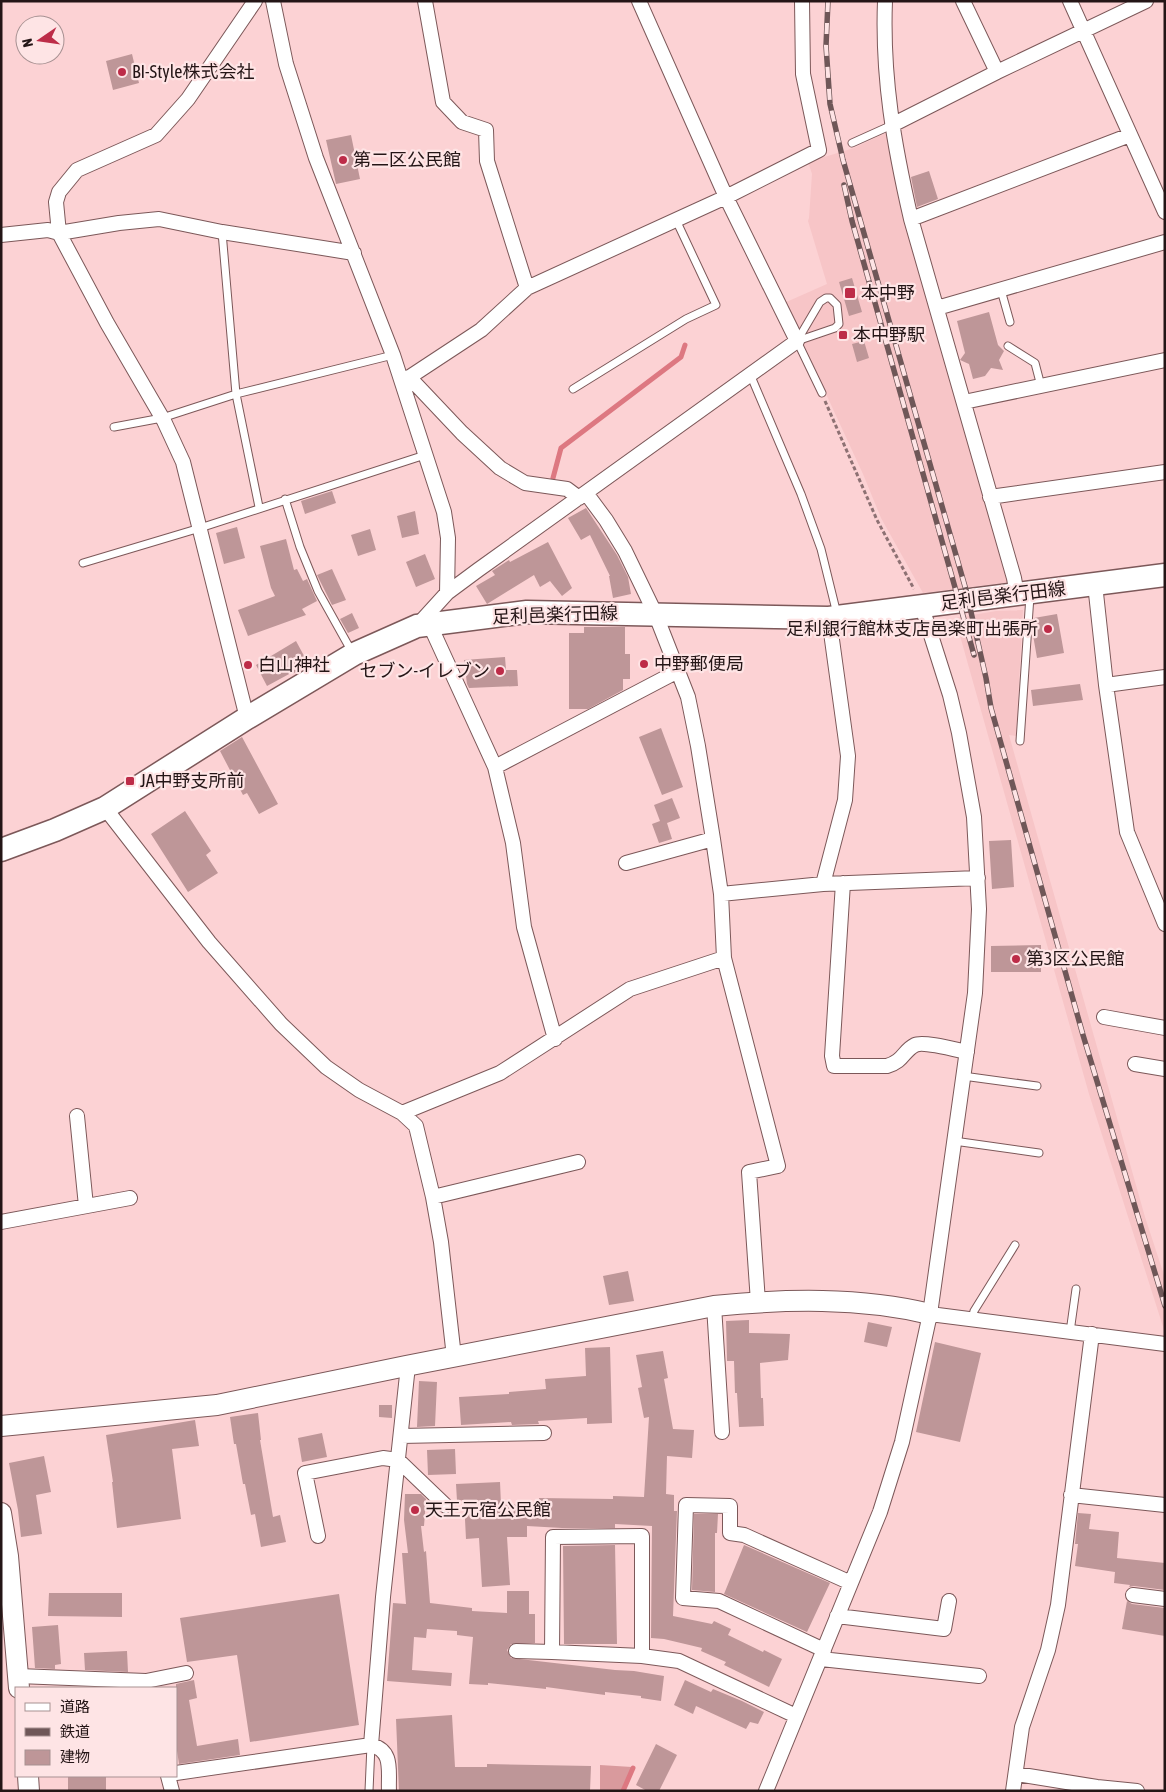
<svg xmlns="http://www.w3.org/2000/svg" width="1166" height="1792" font-family="'Asap Condensed','Noto Sans JP',sans-serif">
  <style>
    .built { fill: #f7c5c7 }
    .green { fill: #d99a9d }
    .lines { fill: none; stroke-linecap: round; stroke-linejoin: round }
    .stream { stroke: #dd7881; stroke-width: 5 }
    .building { fill: #be9698 }
    .lane-casing { stroke: #7c5859; stroke-width: 9 }
    .street-casing { stroke: #7c5859; stroke-width: 16 }
    .secondary-casing { stroke: #7c5859; stroke-width: 22 }
    .primary-casing { stroke: #7c5859; stroke-width: 25 }
    .path { stroke: #8d7173; stroke-width: 3; stroke-dasharray: 4 2.5; stroke-linecap: butt }
    .lane { stroke: #fff; stroke-width: 7 }
    .street { stroke: #fff; stroke-width: 14 }
    .secondary { stroke: #fff; stroke-width: 20 }
    .primary { stroke: #fff; stroke-width: 22 }
    .rail-casing { stroke: #6f5758; stroke-width: 5.5 }
    .rail { stroke: #fee4e5; stroke-width: 4; stroke-dasharray: 11; stroke-linecap: butt }
    .poi-dot { fill: #bd2c48; stroke: #fee4e5; stroke-width: 2 }
    .labels { text-anchor: middle; stroke-width: 4.5; stroke-linejoin: round; paint-order: stroke }
    .poi-label { font-size: 18px; fill: #241516; stroke: #fee4e5; text-anchor: start }
    .street-label { font-size: 18px; fill: #241516; stroke: #fee4e5 }
  </style>
  <rect width="100%" height="100%" fill="#fcd2d4"/>
  <path class="built" d="M886,133L889,134L1010,582L923,593L881,518L863,474L784,303L827,284L808,221L809,218L812,174L808,162L854,148Z
    M1023,610L1016,736L1009,735L1145,1217L1165,1278V1333L1089,1094L955,618L996,611Z"/>
  <path class="green" d="M600,1765L632,1767L621,1791H600Z"/>
  <g class="lines">
    <path class="stream" d="M553,478L561,448L681,357L685,345
      M623,1791L633,1768"/>
  </g>
  <path class="building" d="M132,54L139,83L113,90L106,61Z
    M351,135L360,179L336,184L326,140Z
    M929,171L938,199L917,207L911,177Z
    M852,278L862,312L849,316L839,282Z
    M989,312L998,345L1004,351L999,360L1003,370L991,368L985,376L973,379L969,364L960,360L965,353L957,321Z
    M864,341L869,358L857,362L852,344Z
    M332,491L336,503L305,514L301,501Z
    M586,508L617,555L628,577L631,594L613,598L609,576H610L590,535L581,540L568,518Z
    M415,511L419,534L402,538L397,516Z
    M237,527L245,558L224,564L216,533Z
    M370,529L376,550L358,556L351,535Z
    M286,539L294,570L297,569L303,581L307,579L317,601L302,609L306,615L248,636L238,610L275,596L271,588L260,546Z
    M548,542L572,588L562,596L550,581L540,587L534,575L487,604L476,586L495,575L492,571L509,560L510,562Z
    M425,554L435,579L416,587L406,562Z
    M332,569L346,600L332,605L317,575Z
    M352,613L359,628L348,633L340,619Z
    M1057,614L1064,653L1037,658L1033,635L1034,618Z
    M584,627H625V654H630V679H623V690L588,709H569V633H584Z
    M296,641L309,665L292,674L291,673L267,686L256,665Z
    M505,657L506,670H517L518,686L469,688L467,684L464,660Z
    M1080,684L1083,700L1033,706L1031,690Z
    M661,728L683,787L662,795L639,737Z
    M242,737L278,804L259,814L247,793L243,795L220,751Z
    M672,798L680,818L667,823L672,839L659,843L652,824L660,821L654,805Z
    M185,811L211,851L206,855L218,873L188,892L151,834Z
    M1011,840L1014,887L992,889L989,841Z
    M1041,945V972H991V946Z
    M628,1271L634,1301L609,1305L603,1276Z
    M749,1320V1333L790,1334L788,1360L760,1363L761,1398H763L764,1426L739,1427L737,1393H735L734,1361H727L726,1321Z
    M868,1322L892,1327L887,1347L864,1342Z
    M935,1342L981,1353L960,1442L916,1432Z
    M610,1347L612,1423L587,1424V1418L538,1421L539,1424L512,1425L511,1422L461,1425L459,1397L509,1394V1392L546,1389L545,1379L586,1376L585,1348Z
    M663,1351L668,1378L664,1379L673,1429L694,1430L692,1458L667,1456L666,1494L674,1495V1511H677L673,1616L712,1624L714,1621L731,1629L728,1635L763,1652L764,1650L782,1659L769,1687L724,1665L726,1662L701,1651L702,1648L664,1639L651,1638L652,1526L615,1524V1528H562L527,1526V1537H507L510,1585L482,1587L479,1538L466,1539L464,1500L457,1501L456,1484L500,1482L501,1505L539,1504V1498L613,1499V1496L644,1497L649,1417L644,1418L638,1388L642,1387L636,1355Z
    M419,1381L437,1382L435,1426L417,1427Z
    M379,1405H392V1418L379,1417Z
    M258,1413L261,1440H260L273,1517L280,1515L286,1542L261,1547L255,1514L251,1515L245,1484H243L236,1444H234L230,1417Z
    M195,1420L199,1446L172,1449L181,1519L117,1528L112,1482H113L106,1435Z
    M322,1433L327,1457L302,1462L298,1438Z
    M455,1449L456,1474L428,1475L427,1450Z
    M44,1456L51,1492L36,1495L42,1534L21,1537L18,1510L9,1463Z
    M405,1494H421L426,1499L424,1526H421L424,1552L426,1551L430,1603L472,1608V1611L507,1613V1591H529V1614H535V1643L511,1644L507,1650L511,1658L615,1670L634,1671L664,1676L661,1701L641,1698V1696L605,1692V1695L546,1687V1689L488,1683V1685L469,1684L473,1637L457,1635V1631L427,1629L426,1638L414,1637L412,1670L452,1673L451,1686L387,1681L393,1603L406,1604L402,1553H408L404,1520Z
    M1078,1513L1091,1514L1089,1529L1119,1532L1117,1558L1165,1563V1590L1134,1586L1129,1587L1130,1585L1114,1583L1115,1572L1075,1566L1078,1544H1075Z
    M694,1514H718L717,1533H715V1592L692,1590Z
    M615,1545L617,1644H564L563,1546Z
    M744,1545L830,1583L807,1632L724,1594Z
    M49,1593H122V1617L48,1616Z
    M339,1594L359,1725L250,1742L237,1655L187,1662L180,1618Z
    M1127,1601L1132,1604L1165,1608V1636L1122,1629Z
    M58,1625L61,1664L55,1665V1669L35,1668L32,1627Z
    M127,1651L128,1672L85,1670L84,1653Z
    M194,1680L197,1698L189,1700L197,1746L238,1739L240,1755L179,1764L176,1744V1684Z
    M685,1680L711,1692L713,1689L742,1701L764,1712L758,1724L750,1722L746,1729L696,1706L693,1714L674,1705Z
    M452,1715L455,1767H487V1764L591,1766L590,1791H399L396,1719Z
    M656,1744L677,1755L659,1791H647L636,1785Z
    M68,1776H106V1791H68Z"/>
  <g class="lines">
    <g class="lane-casing">
      <path id="lane" d="M852,143L892,125
        M222,232L236,394L259,507
        M1001,290L1010,322
        M826,298H830L837,305L839,324L835,328L797,341L820,302Z
        M797,341L822,393
        M1008,346L1035,363L1041,386
        M750,374L801,494L821,549L837,614
        M573,389L686,319L716,305L676,220
        M114,427L162,418L236,394L393,355
        M285,499L300,547L318,591L352,652
        M83,563L200,528L425,455
        M1020,741L1030,596
        M963,1076L1037,1086
        M954,1141L1039,1153
        M972,1319L974,1311L1015,1245
        M1070,1332L1076,1289
        M369,1791L371,1745"/>
    </g>
    <g class="street-casing">
      <path id="street" d="M273,1L286,64L316,158L393,355L444,512L448,538L447,593
        M425,1L443,102L462,122L486,130L487,161L527,288
        M885,1C882,78 894,145 911,219L1014,578L1017,595
        M963,1L997,72
        M1070,1L1165,212
        M892,125L997,72L1146,1
        M911,219L1130,135
        M1,235L48,230L59,233L119,223L159,219L222,232L354,253
        M937,308L1165,242
        M409,377L462,433L500,468L525,483L567,489L579,498
        M402,382L481,330L527,288L726,197L819,150L803,74L802,1
        M964,402L1165,360
        M586,493L606,520L625,551L655,613L688,697L698,746L713,839L721,894L724,958L778,1166L749,1172L758,1302
        M990,497L1165,472
        M1095,584L1106,685L1127,832L1165,924
        M429,623L495,767L513,843L524,927L555,1039
        M417,626L447,593L478,570L797,341L726,197L639,1
        M1106,685L1165,677
        M247,718L183,462L164,421L107,323L59,233L56,202L59,192L77,170L156,135L188,99L255,1
        M495,767L678,671
        M105,808L209,942L281,1024L326,1067L359,1090L402,1113L416,1126L433,1197L441,1242L454,1357
        M626,863L713,839
        M843,883L832,1056L834,1066H887C904,1061 903,1051 915,1045C923,1041 957,1050 967,1052
        M823,884L845,800L848,756L829,618
        M721,894L823,884L978,878
        M1104,1017L1165,1028
        M1135,1064L1165,1069
        M402,1113L500,1073L630,989L724,958
        M77,1116L86,1206
        M433,1197L578,1162
        M1,1222L130,1198
        M714,1306L722,1432
        M930,1314L1165,1344
        M401,1436L544,1433
        M1071,1495L1165,1505
        M318,1536L305,1473L383,1458L398,1460L446,1506
        M1133,1595L1165,1599
        M837,1616L944,1629L949,1601
        M824,1650L719,1601L683,1598L686,1505L730,1506V1533L744,1535L851,1583
        M516,1651L552,1652
        M642,1656V1536L553,1537L552,1652L642,1656L679,1661L796,1716
        M821,1659L979,1676
        M18,1676L146,1681L186,1673
        M371,1745L383,1597L407,1375L406,1366
        M176,1773L371,1745C394,1751 388,1771 389,1791
        M1016,1774L1097,1787L1137,1791
        M168,1776L172,1791
        M766,1791L880,1512L902,1442L930,1314L975,993L979,909L974,817L959,733L950,695L922,607
        M1013,1791L1022,1727L1048,1650L1058,1605L1092,1334"/>
    </g>
    <g class="secondary-casing">
      <path id="secondary" d="M1,1426L217,1405L406,1366L714,1306C785,1299 860,1297 930,1314
        M1,1513L8,1556L19,1688
        M28,1776L29,1791"/>
    </g>
    <g class="primary-casing">
      <path id="primary" d="M1,850L55,830L105,808L247,718L354,654L417,626L527,612L829,618L1165,575"/>
    </g>
    <path class="path" d="M825,401L877,520L914,589"/>
    <use href="#lane" class="lane"/>
    <use href="#street" class="street"/>
    <use href="#secondary" class="secondary"/>
    <use href="#primary" class="primary"/>
    <g class="rail-casing">
      <path id="rail" d="M828,1L826,46L830,104L843,160L966,590L986,678L991,708L1083,1035L1165,1306
        M844,185L852,221L974,655"/>
    </g>
    <use href="#rail" class="rail"/>
  </g>
  <g class="poi-dot">
    <circle cx="122" cy="72" r="5"/>
    <circle cx="343" cy="160" r="5"/>
    <rect x="844" y="287" width="12" height="12" rx="2.5"/>
    <rect x="838" y="330" width="10" height="10" rx="2.5"/>
    <circle cx="1048" cy="629" r="5"/>
    <circle cx="644" cy="664" r="5"/>
    <circle cx="248" cy="665" r="5"/>
    <circle cx="500" cy="671" r="5"/>
    <rect x="125" y="776" width="10" height="10" rx="2.5"/>
    <circle cx="1016" cy="959" r="5"/>
    <circle cx="415" cy="1510" r="5"/>
  </g>
  <g class="labels">
    <g class="poi-label">
      <text x="132" y="78">BI-Style株式会社</text>
      <text x="353" y="166">第二区公民館</text>
      <text x="861" y="299">本中野</text>
      <text x="853" y="341">本中野駅</text>
      <text x="1038" y="635" text-anchor="end">足利銀行館林支店邑楽町出張所</text>
      <text x="654" y="670">中野郵便局</text>
      <text x="258" y="671">白山神社</text>
      <text x="490" y="677" text-anchor="end">セブン-イレブン</text>
      <text x="140" y="787">JA中野支所前</text>
      <text x="1026" y="965">第3区公民館</text>
      <text x="425" y="1516">天王元宿公民館</text>
    </g>
    <g class="street-label">
      <text transform="translate(1003 596) rotate(-7)" y="6">足利邑楽行田線</text>
      <text transform="translate(555 615) rotate(-2)" y="6">足利邑楽行田線</text>
    </g>
  </g>
  <rect width="1166" height="1792" fill="none" stroke="#241516" stroke-width="5"/>
  <rect x="15" y="1687" width="162" height="90" fill="#fee4e5" stroke="#a79192"/>
  <rect x="25" y="1703" width="25" height="8" fill="#ffffff" stroke="#a79192"/>
  <text x="60" y="1712" font-size="15" fill="#241516">道路</text>
  <rect x="25" y="1728" width="25" height="8" fill="#6f5758" stroke="#a79192"/>
  <text x="60" y="1737" font-size="15" fill="#241516">鉄道</text>
  <rect x="25" y="1750" width="25" height="15" fill="#be9698" stroke="#a79192"/>
  <text x="60" y="1762" font-size="15" fill="#241516">建物</text>
  <g transform="translate(40 40) rotate(257)"><circle r="24" fill="#fee4e5" stroke="#a79192"/>
  <path d="M0-4L9 19L0 12L-9 19Z" fill="#bd2c48"/>
  <text y="-8" font-size="14" font-weight="bold" text-anchor="middle" fill="#241516">N</text>
  </g>
</svg>
